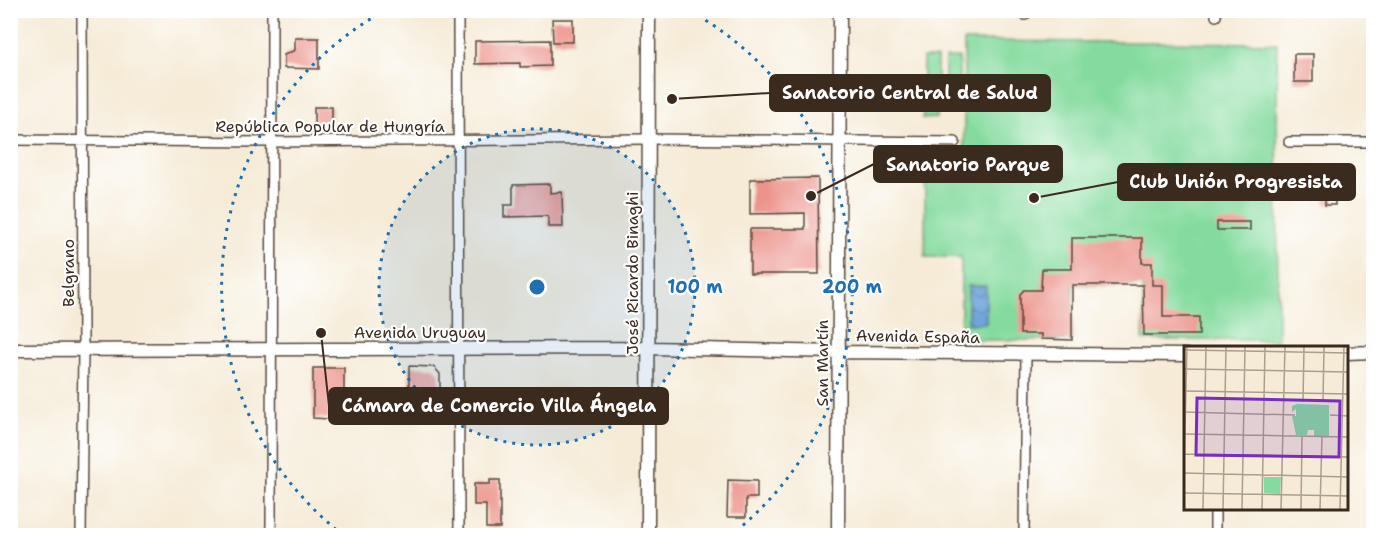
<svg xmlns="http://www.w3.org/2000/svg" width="1384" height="546" font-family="'Shantell Sans',sans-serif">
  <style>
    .park { fill: #85db9f; stroke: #60825e; stroke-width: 1.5 }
    .water { fill: url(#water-waves); stroke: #54667c; stroke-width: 1.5 }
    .building { fill: #ec938a }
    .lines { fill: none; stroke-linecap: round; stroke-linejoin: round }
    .minor-casing { stroke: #57473a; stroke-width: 12 }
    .tertiary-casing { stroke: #57473a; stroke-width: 15 }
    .minor { stroke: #fff; stroke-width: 9 }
    .tertiary { stroke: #fff; stroke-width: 12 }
    .ring { fill: none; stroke: #1f6fb2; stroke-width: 3; stroke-dasharray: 3 6 }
    .labels { text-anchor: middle; stroke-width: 4.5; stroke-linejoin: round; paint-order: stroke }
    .street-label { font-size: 16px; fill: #3b2a1e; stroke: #fff }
    .inset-road { fill: none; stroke: #ab9e8d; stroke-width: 1.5 }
    .view { fill: #7b2cbf; fill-opacity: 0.15; stroke: #7b2cbf; stroke-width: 3 }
    .inset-edge { fill: none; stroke: #3b2a1e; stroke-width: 3 }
    .centre { fill: #1f6fb2; stroke: #fff; stroke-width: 3 }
    .ring-label { font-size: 18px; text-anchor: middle; font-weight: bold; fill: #1f6fb2; stroke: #fff; stroke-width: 4.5; stroke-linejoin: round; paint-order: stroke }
    .leader { fill: none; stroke: #3b2a1e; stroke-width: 2 }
    .callout-dot { fill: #3b2a1e; stroke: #fff; stroke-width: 2 }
    .callout { fill: #3b2a1e; stroke: #3b2a1e; stroke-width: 2 }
    .callout-label { font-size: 18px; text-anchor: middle; font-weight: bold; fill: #fff }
  </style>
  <defs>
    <pattern id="water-waves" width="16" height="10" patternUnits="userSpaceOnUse" patternTransform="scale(1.5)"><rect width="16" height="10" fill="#6da3da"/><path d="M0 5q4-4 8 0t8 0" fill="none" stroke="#5b85b0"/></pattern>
  </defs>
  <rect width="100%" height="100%" fill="#fff"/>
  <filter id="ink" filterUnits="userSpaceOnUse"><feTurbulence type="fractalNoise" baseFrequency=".0167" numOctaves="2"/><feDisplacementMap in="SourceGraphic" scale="12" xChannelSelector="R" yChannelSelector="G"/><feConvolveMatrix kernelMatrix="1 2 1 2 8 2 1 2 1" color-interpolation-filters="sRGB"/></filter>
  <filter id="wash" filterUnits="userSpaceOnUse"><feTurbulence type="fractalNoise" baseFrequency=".008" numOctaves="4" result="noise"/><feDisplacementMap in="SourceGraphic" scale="24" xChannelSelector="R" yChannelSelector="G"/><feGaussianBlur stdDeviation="1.35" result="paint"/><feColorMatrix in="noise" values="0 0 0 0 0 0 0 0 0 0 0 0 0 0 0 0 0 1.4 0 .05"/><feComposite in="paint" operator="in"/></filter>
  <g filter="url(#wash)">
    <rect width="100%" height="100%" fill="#f5ebd7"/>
    <path class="park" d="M964,41L1277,43L1278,340H1143V285H1073L1072,340H961V257H925V157H964Z
      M923,58H937V87H923Z
      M945,58H959V87H945Z
      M923,90H937V118L923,119Z"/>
    <path class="water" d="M968,286H986V323L968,324Z"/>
    <g id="blocks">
      <path class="building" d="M552,19H573V42H553Z
        M295,38H319V69L284,68V55L295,50Z
        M550,40V66L520,67V63L475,64V41Z
        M1294,54H1313V82H1294Z
        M314,107H332V132L314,131Z
        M818,178L819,274H750V229H805V213L750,214V179Z
        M1334,179L1335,205H1325L1324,180Z
        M550,184V193L562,192L563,227H548V216L504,217V205H513V185Z
        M1217,222H1250V230H1217Z
        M1072,238H1142V263H1152V285H1163V317H1199V335H1144L1143,285H1072V340L1041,339V334H1020V294L1024,290H1041L1042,269H1072Z
        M409,366L434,367L440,374V396L409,395Z
        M313,368H344V394H330L329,419L313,418Z
        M490,480H500V528H486V505H474V484H490Z
        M728,480L757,481V498H746V517H727Z"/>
    </g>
  </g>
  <g filter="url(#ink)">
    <use href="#blocks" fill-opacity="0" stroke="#57473a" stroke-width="1.5"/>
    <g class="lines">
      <g class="minor-casing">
        <path id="minor" d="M458,10L459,536
          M1025,10V15
          M1216,10V16
          M10,140L272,142L649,139L955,142
          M1289,142H1374
          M1215,508V536
          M81,536L83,350L82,10
          M271,536L272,10
          M1024,536L1026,354"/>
      </g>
      <g class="tertiary-casing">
        <path id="tertiary" d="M10,350L649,348L839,352L1186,355
          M1346,353L1374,352
          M648,536L649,10
          M838,536L840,10"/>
      </g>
      <use href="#minor" class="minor"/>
      <use href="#tertiary" class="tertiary"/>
    </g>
  </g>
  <circle cx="537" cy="287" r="158" fill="#1f6fb2" fill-opacity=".12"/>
  <g class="ring">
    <circle cx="537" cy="287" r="158"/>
    <path d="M343 535A315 315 0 0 1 384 11M690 11A315 315 0 0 1 731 535"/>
  </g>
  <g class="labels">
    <g class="street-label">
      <text x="330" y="132">República Popular de Hungría</text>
      <text transform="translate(68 273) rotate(-90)" y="6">Belgrano</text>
      <text transform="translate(632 273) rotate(-90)" y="6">José Ricardo Binaghi</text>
      <text x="420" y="338">Avenida Uruguay</text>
      <text transform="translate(918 336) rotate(1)" y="6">Avenida España</text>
      <text transform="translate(822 363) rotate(-90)" y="6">San Martín</text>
    </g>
  </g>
  <g transform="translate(1184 346)">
    <rect width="164" height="164" fill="#f5ebd7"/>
    <path d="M113,58L145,59V90H130V84H124L123,89H112L108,70H112V63L108,66V60ZM80,131H97L96,148L80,147Z" fill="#85db9f"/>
    <path class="inset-road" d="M0,4L164,7M0,23L164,26M0,45L164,48M119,56L120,0M139,56L140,0M0,66L111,69M146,69L164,70M0,88L164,91M0,108L164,111M0,126L3,0M0,127L164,131M0,147L164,150M19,163L22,0M39,163L42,0M58,163L61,0M78,163L81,0M97,163L101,0M117,163L118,91M136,163L138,91M156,163L160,0"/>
    <path class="view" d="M13,52L156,55L155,111L12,109Z"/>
    <rect width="164" height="164" class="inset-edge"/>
  </g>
  <circle cx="537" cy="287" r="9" class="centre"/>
  <g class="ring-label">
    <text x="695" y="293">100 m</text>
    <text x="852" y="293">200 m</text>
  </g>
  <path class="leader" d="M672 99L770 93M811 196L874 164M1034 198L1118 182M321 333L329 406"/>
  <g class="callout-dot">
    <circle cx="672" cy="99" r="6"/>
    <circle cx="811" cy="196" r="6"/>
    <circle cx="1034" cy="198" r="6"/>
    <circle cx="321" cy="333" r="6"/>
  </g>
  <g class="callout">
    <rect x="770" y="75" width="280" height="36" rx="6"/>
    <rect x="874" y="146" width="188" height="36" rx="6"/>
    <rect x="1118" y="164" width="237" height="36" rx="6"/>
    <rect x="329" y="388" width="339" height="36" rx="6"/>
  </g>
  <g class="callout-label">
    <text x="910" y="99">Sanatorio Central de Salud</text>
    <text x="968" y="171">Sanatorio Parque</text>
    <text x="1236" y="188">Club Unión Progresista</text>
    <text x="499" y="412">Cámara de Comercio Villa Ángela</text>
  </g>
  <rect width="1384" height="546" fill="none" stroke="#fff" stroke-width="36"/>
</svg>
